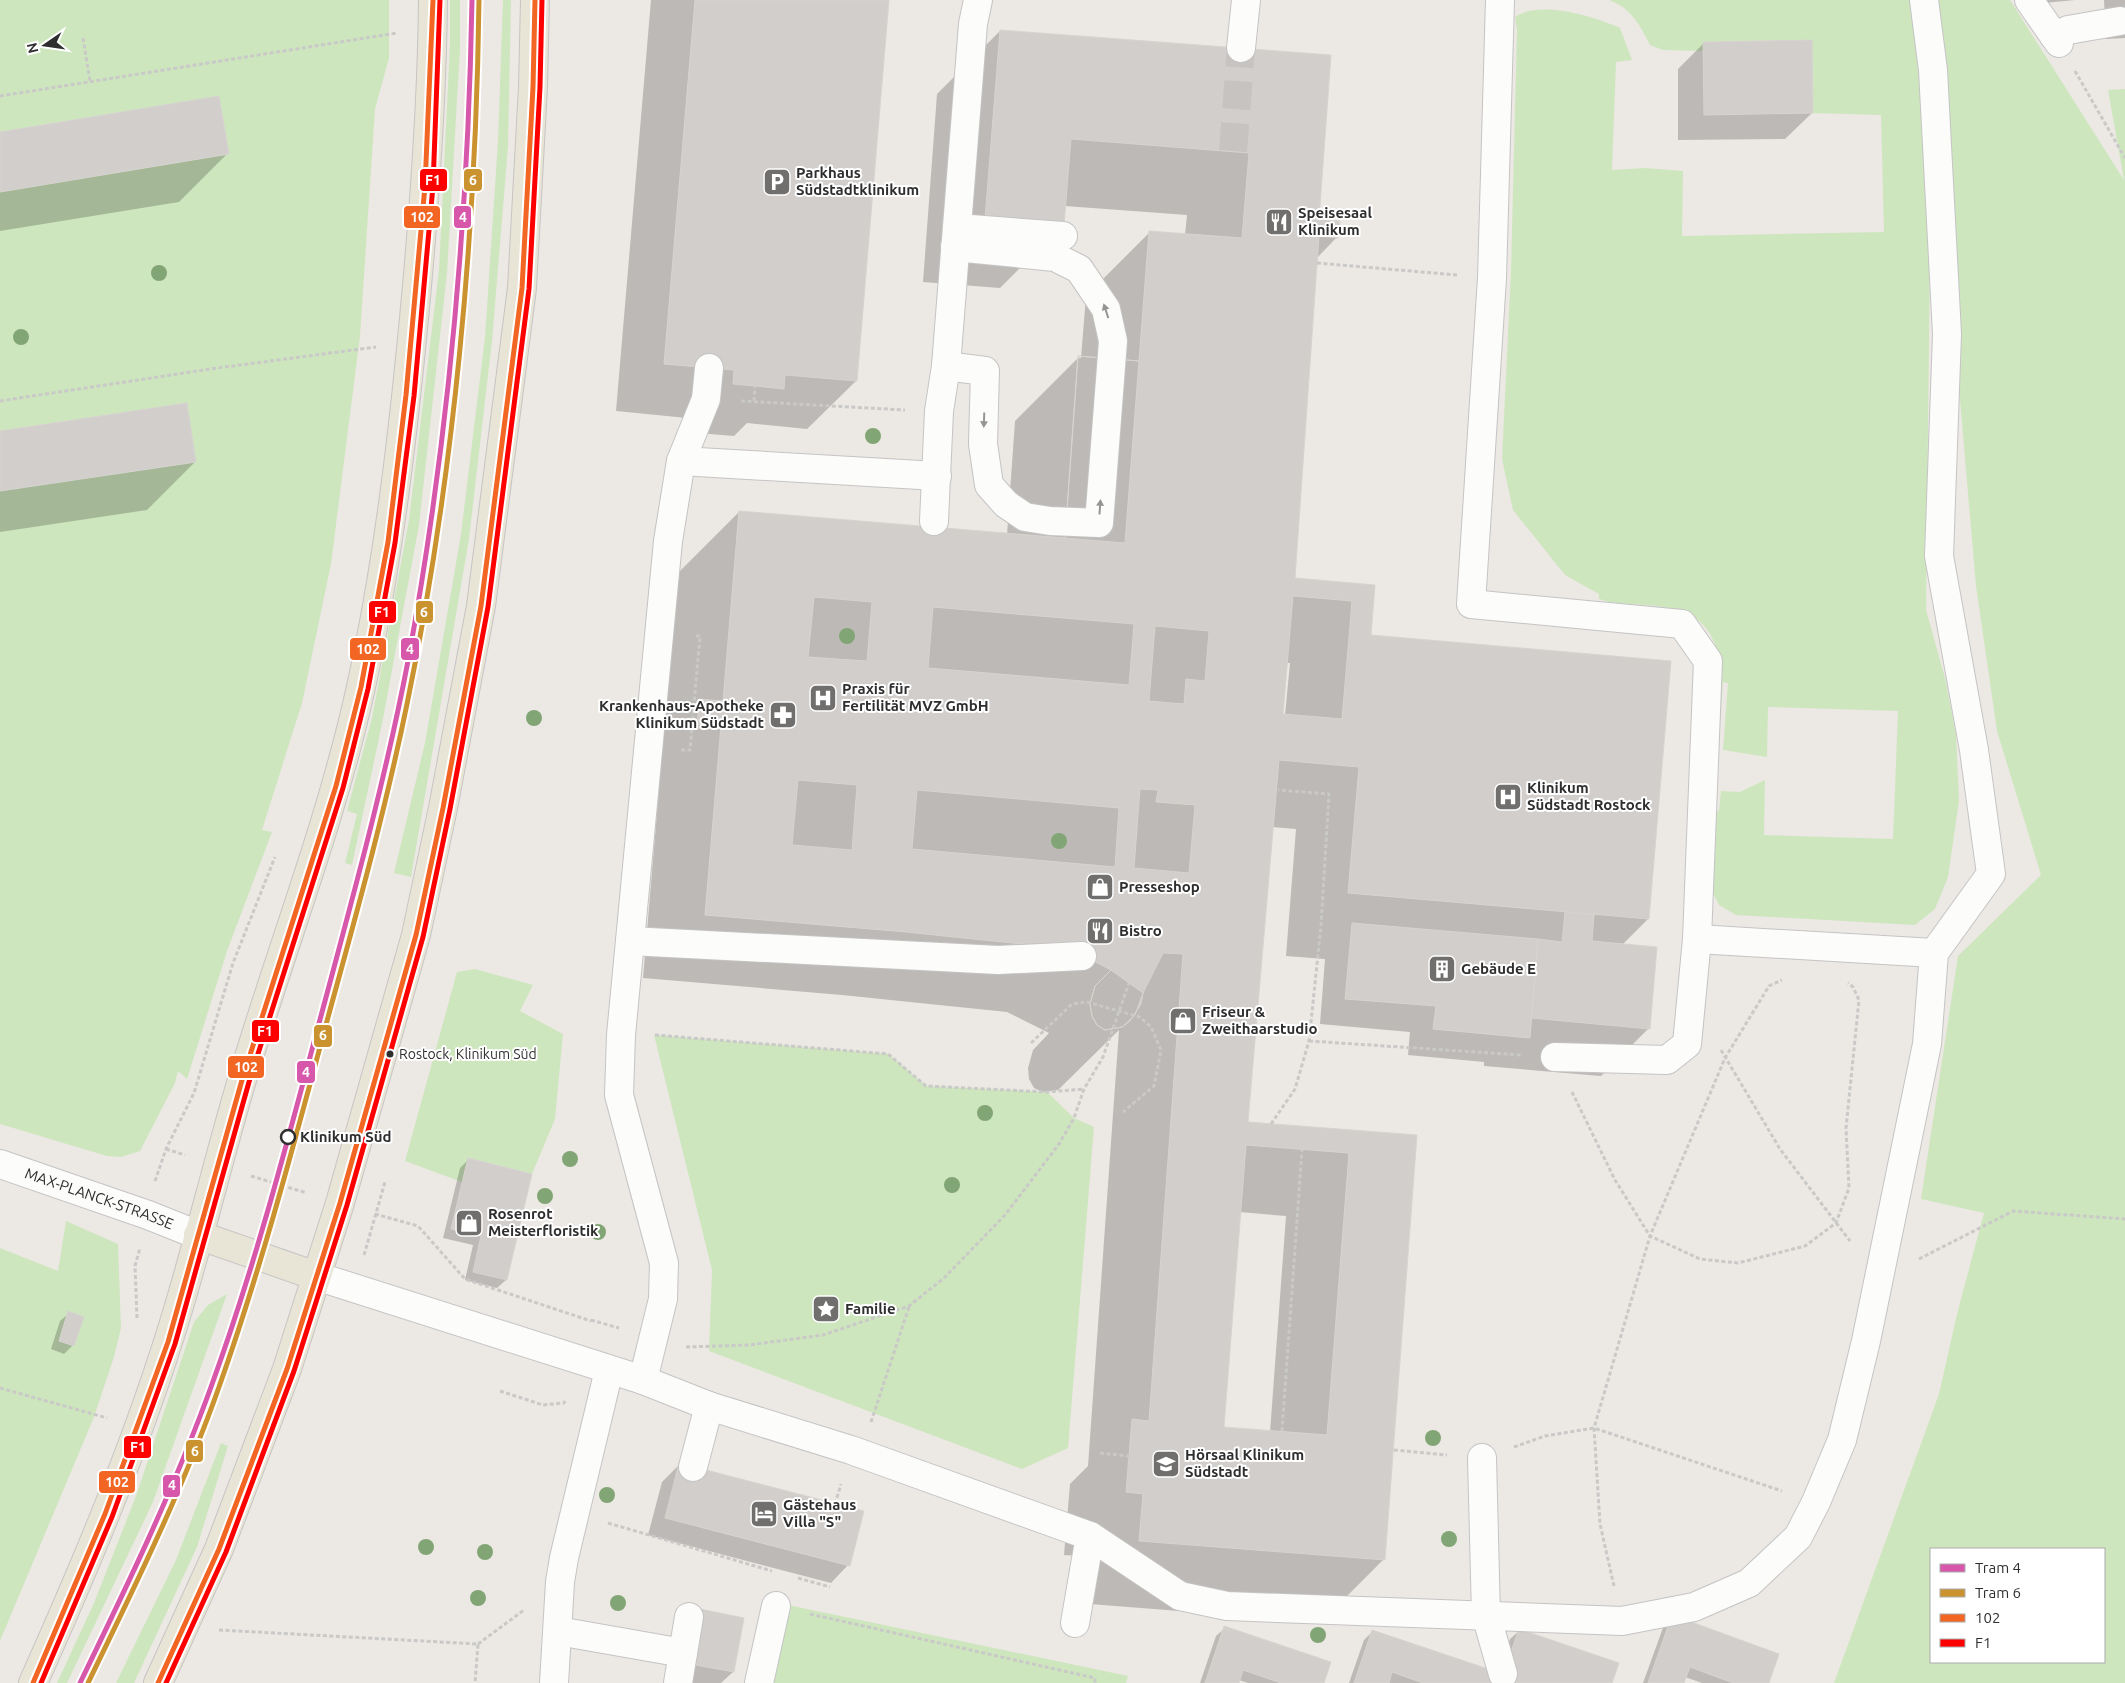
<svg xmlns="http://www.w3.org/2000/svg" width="2125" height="1683" font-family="Ubuntu,sans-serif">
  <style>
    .green { fill: #cee6be; fill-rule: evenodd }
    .shadow { fill: #0003; fill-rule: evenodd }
    .building { fill: #d1cecb; stroke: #d7d4d0; fill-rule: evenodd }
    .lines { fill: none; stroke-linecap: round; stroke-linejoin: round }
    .minor-tunnel { stroke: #c6c3c0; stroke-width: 28; stroke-dasharray: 28 14; stroke-linecap: butt }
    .minor-casing { stroke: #c5c4c5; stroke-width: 30 }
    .major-casing { stroke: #c6c5c4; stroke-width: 30 }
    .path { stroke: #c9c9c8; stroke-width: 3; stroke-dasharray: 4 2.5; stroke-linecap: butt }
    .minor { stroke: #fcfcfb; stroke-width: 28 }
    .major { stroke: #e8e4d6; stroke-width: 28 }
    .bus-1-casing { stroke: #fff; stroke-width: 9 }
    .bus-2-casing { stroke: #fff; stroke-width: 9 }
    .bus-1 { stroke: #f26522; stroke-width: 5 }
    .bus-2 { stroke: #f00; stroke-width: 5 }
    .tram-1-casing { stroke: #fff; stroke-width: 9 }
    .tram-2-casing { stroke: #fff; stroke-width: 9 }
    .tram-1 { stroke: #d758ab; stroke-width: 5 }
    .tram-2 { stroke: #cb9330; stroke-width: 5 }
    .tree { fill: #82a575 }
    .oneway { fill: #959594 }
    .bus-dot { fill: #2e2e2e; stroke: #fff; stroke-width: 2 }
    .stop-dot { fill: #fff; stroke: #2e2e2e; stroke-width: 2.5 }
    .labels { text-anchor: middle; stroke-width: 4; stroke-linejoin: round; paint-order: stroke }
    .bus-label { font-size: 14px; fill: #2e2e2e; stroke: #fff; text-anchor: start }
    .poi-label { font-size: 15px; font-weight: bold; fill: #2e2e2e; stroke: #fff; text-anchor: start }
    .stop-label { font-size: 15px; font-weight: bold; fill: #2e2e2e; stroke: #fff; text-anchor: start }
    .street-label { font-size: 15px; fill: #2e2e2e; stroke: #fff }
    .line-badge { stroke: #fff; stroke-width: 2 }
    .badge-label { font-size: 14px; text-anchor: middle; font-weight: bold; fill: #fff }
  </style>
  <rect width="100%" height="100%" fill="#ece8e4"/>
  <path class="green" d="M0,0H389V58L375,109L360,336L331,564L302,703L262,830L272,832L227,951L187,1079L178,1071L175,1083L140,1151L121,1157L107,1156L0,1124Z
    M450,0H460V49L447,273L419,525L382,724L352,865L345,863L357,814L347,811L372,718L409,520L439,270L450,45Z
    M503,0H511L508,147L492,341L469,539L411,877L394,873L425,743L461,534L485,337L498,141Z
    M1609,0H1910L1924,125L1930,247L1926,610L1945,678L1956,734L1959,801L1948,877L1935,909L1915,925L1736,915L1719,905L1706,879L1715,812L1719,811L1721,791L1740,792L1765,780L1764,835L1893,839L1898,711L1768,707L1767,757L1723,750L1728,683L1723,682L1718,753L1714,752C1718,705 1738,628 1678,610C1657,604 1631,605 1609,602L1599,599V594L1565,575L1513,510L1502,459L1511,271L1517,30L1515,17C1539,0 1593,16 1620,28L1632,60L1616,62L1612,170L1645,168L1683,171L1682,236L1884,232L1881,115L1813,113L1812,40L1704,42V51L1663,50L1650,45C1640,25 1631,8 1609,0Z
    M1937,0H2010L2124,180L2108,90L2125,89V1683H1834L1939,1394L1957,1314L1984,1213L1921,1199L1958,956L2041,875L1997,731L1976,586L1957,365ZM1931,1549H2104V1662H1931Z
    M475,969L533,985L520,1011L563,1034L555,1119L532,1174L468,1158L462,1182L405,1161L457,972Z
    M654,1035L888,1054L926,1086L1047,1092L1074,1118L1094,1127L1068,1448L1022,1469L709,1351L712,1270Z
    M66,1221L118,1244L121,1328L114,1357L94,1417L0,1641V1248L58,1271Z
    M227,1294L153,1502L67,1683H57L94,1603L136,1496L194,1322L208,1305Z
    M221,1443L228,1446L197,1547L134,1683H116L176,1560Z
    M764,1600L1128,1676L1126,1683H747Z"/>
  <path class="shadow" d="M651,0H888L856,381L807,429L747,423L734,436L685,432L687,418L616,411Z
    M2043,0H2075L2044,3Z
    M2104,0H2125V38L2106,39Z
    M1000,31L1330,56L1317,221L1337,237L1316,259L1294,579L1373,586L1369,636L1648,919L1622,945L1649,1028L1601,1076L1484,1066V1062L1408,1055L1410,1032L1320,1024L1325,959L1286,956L1296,829L1272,827L1246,1123L1416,1136L1384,1559L1321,1622L1077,1603L1080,1556L1064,1555L1070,1484L1088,1466L1119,1030L1058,1090L1042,1092L1034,1088L1029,1079L1028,1068L1033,1050L1049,1033L1007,1012L842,995L643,978L659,789L635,787L637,763L663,737L676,575L739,512L1007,535L1015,421L1078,358H1081L1086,296L1149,233L1185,235L1187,215L1065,206L1063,225L1000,288L923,282L937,94ZM1286,663H1290L1285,715H1282ZM1239,1212L1286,1216L1270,1432L1223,1428Z
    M1704,43L1812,113L1785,139L1678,140V69Z
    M0,133L227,154L179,202L0,231Z
    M0,432L195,462L147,510L0,532Z
    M468,1160L506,1280L497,1288L465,1280L473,1245L443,1238L460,1168Z
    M69,1313L73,1345L64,1354L51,1349L60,1321Z
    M680,1464L848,1565L831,1583L648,1535L662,1482Z
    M1672,1617L1767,1683H1702L1685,1677L1683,1683H1643L1664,1625Z
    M683,1628L733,1672L721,1683H681Z
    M1225,1628L1323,1683H1248L1239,1680L1238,1683H1200L1216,1636Z
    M1373,1631L1499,1673L1510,1639L1519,1631L1611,1683H1349L1364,1640Z"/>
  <path class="building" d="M695,0H889L857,381L785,375L784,389L755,386L733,384L734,370L664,364Z
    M1000,30L1331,55L1319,219L1340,221L1338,238L1319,236L1295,578L1375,585L1371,635L1671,661L1649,919L1348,893L1359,767L1279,760L1248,1122L1417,1135L1385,1560L1139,1541L1143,1494L1126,1492L1132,1419L1149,1421L1183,954L1163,953L1143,993L1135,1015L1122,1027L1105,1030L1097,1025L1092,1016L1090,1004L1095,986L1111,970L1070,949L906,932L705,915L721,726L697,724L698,714L699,699L723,701L739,511L1065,538L1078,356L1139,361L1149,231L1242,238L1249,153L1071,139L1064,225L985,219ZM1293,596L1352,601L1342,719L1283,714ZM814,597L872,602L867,661L808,657ZM933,607L1134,624L1129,685L928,668ZM1155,626L1209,631L1205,681L1186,679L1184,704L1149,701ZM798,780L857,785L852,850L792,845ZM1140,789L1158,790L1156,802L1195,805L1189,873L1134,868ZM917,790L1119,808L1115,867L912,849ZM1246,1145L1349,1153L1327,1435L1224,1427Z
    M1812,40L1813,113L1704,115L1703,42Z
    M219,96L229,154L0,192V132Z
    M1078,356L1139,361L1125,543L1065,538Z
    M187,403L196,462L0,491V431Z
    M1565,912L1594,915L1592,941L1657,947L1650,1029L1531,1018L1538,939L1562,942Z
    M1352,923L1538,939L1530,1038L1433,1029L1436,1006L1345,999Z
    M1111,970L1143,993L1141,1004L1130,1021L1122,1027L1105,1030L1097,1025L1092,1016L1090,1004L1095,986Z
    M468,1158L532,1174L507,1280L473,1272L481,1236L451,1229Z
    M68,1311L84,1317L74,1346L59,1341Z
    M679,1463L864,1511L850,1566L665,1518Z
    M700,1609L744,1618L734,1672L690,1664Z
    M1672,1615L1779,1654L1769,1683H1733L1690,1667L1684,1683H1648Z
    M1224,1626L1331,1662L1324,1683H1281L1243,1670L1239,1683H1205Z
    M1519,1629L1619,1663L1612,1683H1500Z
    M1372,1630L1503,1674L1500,1683H1423L1392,1672L1389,1683H1354Z"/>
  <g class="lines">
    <path class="minor-tunnel" d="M1233,151L1241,48"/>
    <g class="minor-casing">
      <g id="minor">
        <path d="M1500,0L1492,278L1471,604L1682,624L1708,661L1697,939L1687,1044L1667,1060L1555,1057"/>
        <path d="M2029,0L2059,43"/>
        <path d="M2054,36L2068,30L2120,21"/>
        <path d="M1241,48L1246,0"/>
        <path d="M957,228L1063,236"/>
        <path d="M946,366L985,371L983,444L989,485L1006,504L1025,517L1050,521L1099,523L1113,341L1106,309L1079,269L1055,257L955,247"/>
        <path d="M681,461L937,476"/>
        <path d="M934,521L939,411L946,366L973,24L978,0"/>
        <path d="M1697,939L1934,953"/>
        <path d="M630,941L998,960L1082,956"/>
        <path id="s1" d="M0,1164L148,1215L198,1235"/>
        <path d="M316,1276L643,1380L709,1406L851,1450L1090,1536L1180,1596L1227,1606L1622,1621L1694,1607L1749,1583L1798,1537L1816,1502L1842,1440L1866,1341L1927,1044L1934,953L1991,874L1974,750L1939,556L1947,334L1933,70L1924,0"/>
        <path d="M643,1380L663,1299L664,1263L619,1095L621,1035L668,541L681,461L706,399L709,368"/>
        <path d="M1482,1458L1486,1615L1503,1674"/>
        <path d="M693,1467L709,1406"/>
        <path d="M1075,1623L1090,1536"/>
        <path d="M558,1631L683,1653"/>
        <path d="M554,1683L560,1582L564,1558L609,1370"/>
        <path d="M678,1683L689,1617"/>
        <path d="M759,1683L776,1606"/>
      </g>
    </g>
    <g class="major-casing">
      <path id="major" d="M198,1235L316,1276
        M33,1683C83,1571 131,1458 168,1342C196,1255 216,1167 242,1080C281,949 332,820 361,687C389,559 404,427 416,297C425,198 432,99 433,0
        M158,1683L219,1549L287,1369L340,1203L416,935L443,808L481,606L522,288L533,87L535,0"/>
    </g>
    <path class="path" d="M83,38L90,81
      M2075,71L2125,158
      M0,96L397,33
      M1317,263L1457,275
      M0,401L210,369L376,347
      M741,401L905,410
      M754,401L755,386
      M681,750H690L700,636H694
      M655,1035L888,1054L926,1086L1047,1092L1084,1089
      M1309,1041L1521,1055
      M1031,1043L1072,1004L1087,1002L1140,1017L1151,1027L1161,1050L1154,1086L1123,1112
      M1721,1050L1780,1149L1850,1241
      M1572,1092L1615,1180L1650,1236L1700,1259L1738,1263L1805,1246L1836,1223L1849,1188L1846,1128L1859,1000L1853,987L1848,983
      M1271,1124L1295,1089L1309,1041L1321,926L1329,794L1278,790
      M166,1149L185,1155
      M251,1176L307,1193
      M155,1181L166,1149L194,1093L233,963L275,857
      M375,1214L418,1226L465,1279L591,1321
      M364,1255L385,1182
      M1919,1259L2013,1211L2125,1219
      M137,1318L135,1266L140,1248
      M591,1320L619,1328
      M686,1347L749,1345L823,1335L909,1306L944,1278L1005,1215L1059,1144L1074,1118L1084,1089L1103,1057L1129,983
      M0,1388L107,1418
      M500,1391L543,1405L564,1403L565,1401
      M871,1422L909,1307
      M1282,1431L1302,1150
      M1514,1447L1545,1436L1594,1428L1782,1491
      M1394,1450L1447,1455
      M1100,1453L1129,1456
      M835,1504L841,1484
      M608,1523L772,1571
      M798,1578L830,1587
      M1614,1586L1600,1524L1594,1428L1650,1236L1725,1058L1769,986L1782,980
      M810,1614L1095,1678V1683
      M219,1630L478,1644L475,1683
      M478,1644L524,1610"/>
    <use href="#minor" class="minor"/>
    <use href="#major" class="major"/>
    <g class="bus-1-casing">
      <path id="bus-1" d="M33,1683L105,1514L168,1342L242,1080L336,786L361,687L388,542L406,395L425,186L433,0
        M158,1683L219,1549L287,1369L340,1203L416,935L443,808L481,606L522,288L533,87L535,0"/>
    </g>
    <g class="bus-2-casing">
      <path id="bus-2" d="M41,1683L112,1517L175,1344L249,1082L343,788L368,689L395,543L414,396L433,186L440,0
        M166,1683L226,1552L294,1371L347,1205L423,937L450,809L488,607L529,289L540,87L542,0"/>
    </g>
    <use href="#bus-1" class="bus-1"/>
    <use href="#bus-2" class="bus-2"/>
    <g class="tram-1-casing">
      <path id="tram-1" d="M80,1683C127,1586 174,1489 211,1387C257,1261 290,1131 325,1001C355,889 386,776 408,661C448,444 468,221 472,0"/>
    </g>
    <g class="tram-2-casing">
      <path id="tram-2" d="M88,1683C135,1586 183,1489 219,1387C263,1263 296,1136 330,1010C358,908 386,807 407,704C454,477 476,232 479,0"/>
    </g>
    <use href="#tram-1" class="tram-1"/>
    <use href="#tram-2" class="tram-2"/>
  </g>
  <g class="tree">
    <circle cx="159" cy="273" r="8"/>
    <circle cx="21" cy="337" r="8"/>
    <circle cx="873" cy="436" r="8"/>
    <circle cx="847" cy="636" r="8"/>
    <circle cx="534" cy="718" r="8"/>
    <circle cx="1059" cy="841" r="8"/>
    <circle cx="985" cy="1113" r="8"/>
    <circle cx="570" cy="1159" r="8"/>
    <circle cx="952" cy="1185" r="8"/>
    <circle cx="545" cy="1196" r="8"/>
    <circle cx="598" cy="1232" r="8"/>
    <circle cx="1433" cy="1438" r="8"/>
    <circle cx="607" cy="1495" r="8"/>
    <circle cx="1449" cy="1539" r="8"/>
    <circle cx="426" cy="1547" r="8"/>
    <circle cx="485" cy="1552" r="8"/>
    <circle cx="478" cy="1598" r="8"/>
    <circle cx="618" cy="1603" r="8"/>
    <circle cx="1318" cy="1635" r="8"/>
  </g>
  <defs><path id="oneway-solid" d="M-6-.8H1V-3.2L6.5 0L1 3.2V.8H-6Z" transform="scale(1.25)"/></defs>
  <g class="oneway">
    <use href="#oneway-solid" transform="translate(1106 311) rotate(-108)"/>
    <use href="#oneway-solid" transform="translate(984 420) rotate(92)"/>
    <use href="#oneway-solid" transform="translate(1100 507) rotate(-86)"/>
  </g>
  <defs>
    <g id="parking-square" transform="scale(1.4375)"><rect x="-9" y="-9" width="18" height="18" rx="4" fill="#706f6e" stroke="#fff"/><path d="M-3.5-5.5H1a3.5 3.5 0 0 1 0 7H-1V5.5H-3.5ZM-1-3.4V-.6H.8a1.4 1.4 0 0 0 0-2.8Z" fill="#fff"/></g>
    <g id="restaurant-square" transform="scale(1.4375)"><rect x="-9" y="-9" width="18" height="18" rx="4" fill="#706f6e" stroke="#fff"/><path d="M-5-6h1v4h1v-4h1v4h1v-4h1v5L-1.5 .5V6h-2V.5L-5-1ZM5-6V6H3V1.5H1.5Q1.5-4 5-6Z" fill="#fff"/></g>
    <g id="hospital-square" transform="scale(1.4375)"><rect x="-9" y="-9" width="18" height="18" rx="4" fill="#706f6e" stroke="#fff"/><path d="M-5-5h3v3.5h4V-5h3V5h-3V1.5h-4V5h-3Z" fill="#fff"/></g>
    <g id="pharmacy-square" transform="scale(1.4375)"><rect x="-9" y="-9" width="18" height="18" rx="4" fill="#706f6e" stroke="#fff"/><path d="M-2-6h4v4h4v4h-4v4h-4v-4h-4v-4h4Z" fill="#fff"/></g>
    <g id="shop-square" transform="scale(1.4375)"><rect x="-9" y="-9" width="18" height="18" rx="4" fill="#706f6e" stroke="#fff"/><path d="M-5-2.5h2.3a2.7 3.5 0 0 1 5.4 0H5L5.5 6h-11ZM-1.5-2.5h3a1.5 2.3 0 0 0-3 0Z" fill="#fff"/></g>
    <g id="building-square" transform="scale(1.4375)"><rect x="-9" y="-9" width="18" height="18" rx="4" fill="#706f6e" stroke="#fff"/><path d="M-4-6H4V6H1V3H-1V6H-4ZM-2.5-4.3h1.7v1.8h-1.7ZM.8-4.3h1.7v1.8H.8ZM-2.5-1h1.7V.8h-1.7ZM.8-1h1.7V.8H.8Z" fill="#fff"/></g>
    <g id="sight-square" transform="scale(1.4375)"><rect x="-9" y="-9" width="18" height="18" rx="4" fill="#706f6e" stroke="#fff"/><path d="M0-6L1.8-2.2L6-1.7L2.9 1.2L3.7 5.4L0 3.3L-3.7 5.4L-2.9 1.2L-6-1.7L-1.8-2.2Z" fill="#fff"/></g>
    <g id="university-square" transform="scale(1.4375)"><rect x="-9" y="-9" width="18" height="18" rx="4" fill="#706f6e" stroke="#fff"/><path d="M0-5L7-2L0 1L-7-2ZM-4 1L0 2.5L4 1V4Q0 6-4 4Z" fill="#fff"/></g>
    <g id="hotel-square" transform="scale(1.4375)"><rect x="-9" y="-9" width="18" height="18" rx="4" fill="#706f6e" stroke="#fff"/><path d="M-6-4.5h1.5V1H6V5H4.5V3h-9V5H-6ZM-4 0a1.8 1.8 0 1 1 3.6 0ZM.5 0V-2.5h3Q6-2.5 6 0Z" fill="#fff"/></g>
  </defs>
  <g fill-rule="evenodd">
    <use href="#parking-square" x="777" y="182"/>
    <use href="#restaurant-square" x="1279" y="222"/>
    <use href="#hospital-square" x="823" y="698"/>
    <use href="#pharmacy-square" x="783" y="715"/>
    <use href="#hospital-square" x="1508" y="797"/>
    <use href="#shop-square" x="1100" y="887"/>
    <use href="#restaurant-square" x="1100" y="931"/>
    <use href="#building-square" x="1442" y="969"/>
    <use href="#shop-square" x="1183" y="1021"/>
    <use href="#shop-square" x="469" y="1223"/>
    <use href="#sight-square" x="826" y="1309"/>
    <use href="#university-square" x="1166" y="1464"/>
    <use href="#hotel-square" x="764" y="1514"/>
  </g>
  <circle class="bus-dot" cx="390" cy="1054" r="4.5"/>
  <circle class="stop-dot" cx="288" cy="1137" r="7"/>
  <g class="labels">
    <g class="bus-label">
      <text x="399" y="1059">Rostock, Klinikum Süd</text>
    </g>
    <g class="poi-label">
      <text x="796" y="178">Parkhaus<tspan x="796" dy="17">Südstadtklinikum</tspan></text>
      <text x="1298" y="218">Speisesaal<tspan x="1298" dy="17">Klinikum</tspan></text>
      <text x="842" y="694">Praxis für<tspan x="842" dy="17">Fertilität MVZ GmbH</tspan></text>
      <text x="764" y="711" text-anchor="end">Krankenhaus-Apotheke<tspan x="764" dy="17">Klinikum Südstadt</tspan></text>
      <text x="1527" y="793">Klinikum<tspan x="1527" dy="17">Südstadt Rostock</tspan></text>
      <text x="1119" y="892">Presseshop</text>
      <text x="1119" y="936">Bistro</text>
      <text x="1461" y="974">Gebäude E</text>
      <text x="1202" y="1017">Friseur &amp;<tspan x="1202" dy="17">Zweithaarstudio</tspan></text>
      <text x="488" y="1219">Rosenrot<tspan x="488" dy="17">Meisterfloristik</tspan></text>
      <text x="845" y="1314">Familie</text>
      <text x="1185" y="1460">Hörsaal Klinikum<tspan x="1185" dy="17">Südstadt</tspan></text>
      <text x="783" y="1510">Gästehaus<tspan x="783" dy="17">Villa "S"</tspan></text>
    </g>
    <g class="stop-label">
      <text x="300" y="1142">Klinikum Süd</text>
    </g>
    <g class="street-label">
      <text dy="5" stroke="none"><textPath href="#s1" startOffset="105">MAX-PLANCK-STRASSE</textPath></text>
    </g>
  </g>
  <g class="line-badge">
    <rect x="419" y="168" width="29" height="24" rx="5" fill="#f00"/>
    <rect x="463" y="168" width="20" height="24" rx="5" fill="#cb9330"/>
    <rect x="403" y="205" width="38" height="24" rx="5" fill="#f26522"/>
    <rect x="453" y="205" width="19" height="24" rx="5" fill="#d758ab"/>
    <rect x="368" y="600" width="29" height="24" rx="5" fill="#f00"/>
    <rect x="415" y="600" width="19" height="24" rx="5" fill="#cb9330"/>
    <rect x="349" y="637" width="38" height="24" rx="5" fill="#f26522"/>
    <rect x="400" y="637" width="20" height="24" rx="5" fill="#d758ab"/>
    <rect x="251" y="1019" width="29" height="24" rx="5" fill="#f00"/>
    <rect x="313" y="1024" width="20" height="24" rx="5" fill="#cb9330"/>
    <rect x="227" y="1055" width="38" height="24" rx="5" fill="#f26522"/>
    <rect x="296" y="1060" width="20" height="24" rx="5" fill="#d758ab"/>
    <rect x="123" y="1435" width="29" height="24" rx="5" fill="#f00"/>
    <rect x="185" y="1439" width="19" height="24" rx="5" fill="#cb9330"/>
    <rect x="98" y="1470" width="38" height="24" rx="5" fill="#f26522"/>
    <rect x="162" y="1474" width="19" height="24" rx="5" fill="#d758ab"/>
  </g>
  <g class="badge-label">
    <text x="433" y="185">F1</text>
    <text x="473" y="185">6</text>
    <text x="422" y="222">102</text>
    <text x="463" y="222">4</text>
    <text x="382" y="617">F1</text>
    <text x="424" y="617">6</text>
    <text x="368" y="654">102</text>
    <text x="410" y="654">4</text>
    <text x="265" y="1036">F1</text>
    <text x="323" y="1040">6</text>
    <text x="246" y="1072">102</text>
    <text x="306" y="1077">4</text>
    <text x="138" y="1452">F1</text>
    <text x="195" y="1456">6</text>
    <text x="117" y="1487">102</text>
    <text x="172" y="1490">4</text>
  </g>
  <rect x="1930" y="1548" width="175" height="115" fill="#ffffff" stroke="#ababab"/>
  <rect x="1940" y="1564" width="25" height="8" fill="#d758ab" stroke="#ababab"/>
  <text x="1975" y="1573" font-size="15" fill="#2e2e2e">Tram 4</text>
  <rect x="1940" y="1589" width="25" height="8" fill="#cb9330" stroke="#ababab"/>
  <text x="1975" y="1598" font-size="15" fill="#2e2e2e">Tram 6</text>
  <rect x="1940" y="1614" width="25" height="8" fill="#f26522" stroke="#ababab"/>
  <text x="1975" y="1623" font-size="15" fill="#2e2e2e">102</text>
  <rect x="1940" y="1639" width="25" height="8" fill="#ff0000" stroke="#ababab"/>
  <text x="1975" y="1648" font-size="15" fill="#2e2e2e">F1</text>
  <g transform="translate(45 45) rotate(257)" stroke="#ffffff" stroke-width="4" paint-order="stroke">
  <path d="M0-4L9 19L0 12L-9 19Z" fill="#2e2e2e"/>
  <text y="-8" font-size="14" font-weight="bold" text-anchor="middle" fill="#2e2e2e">N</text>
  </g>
</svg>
